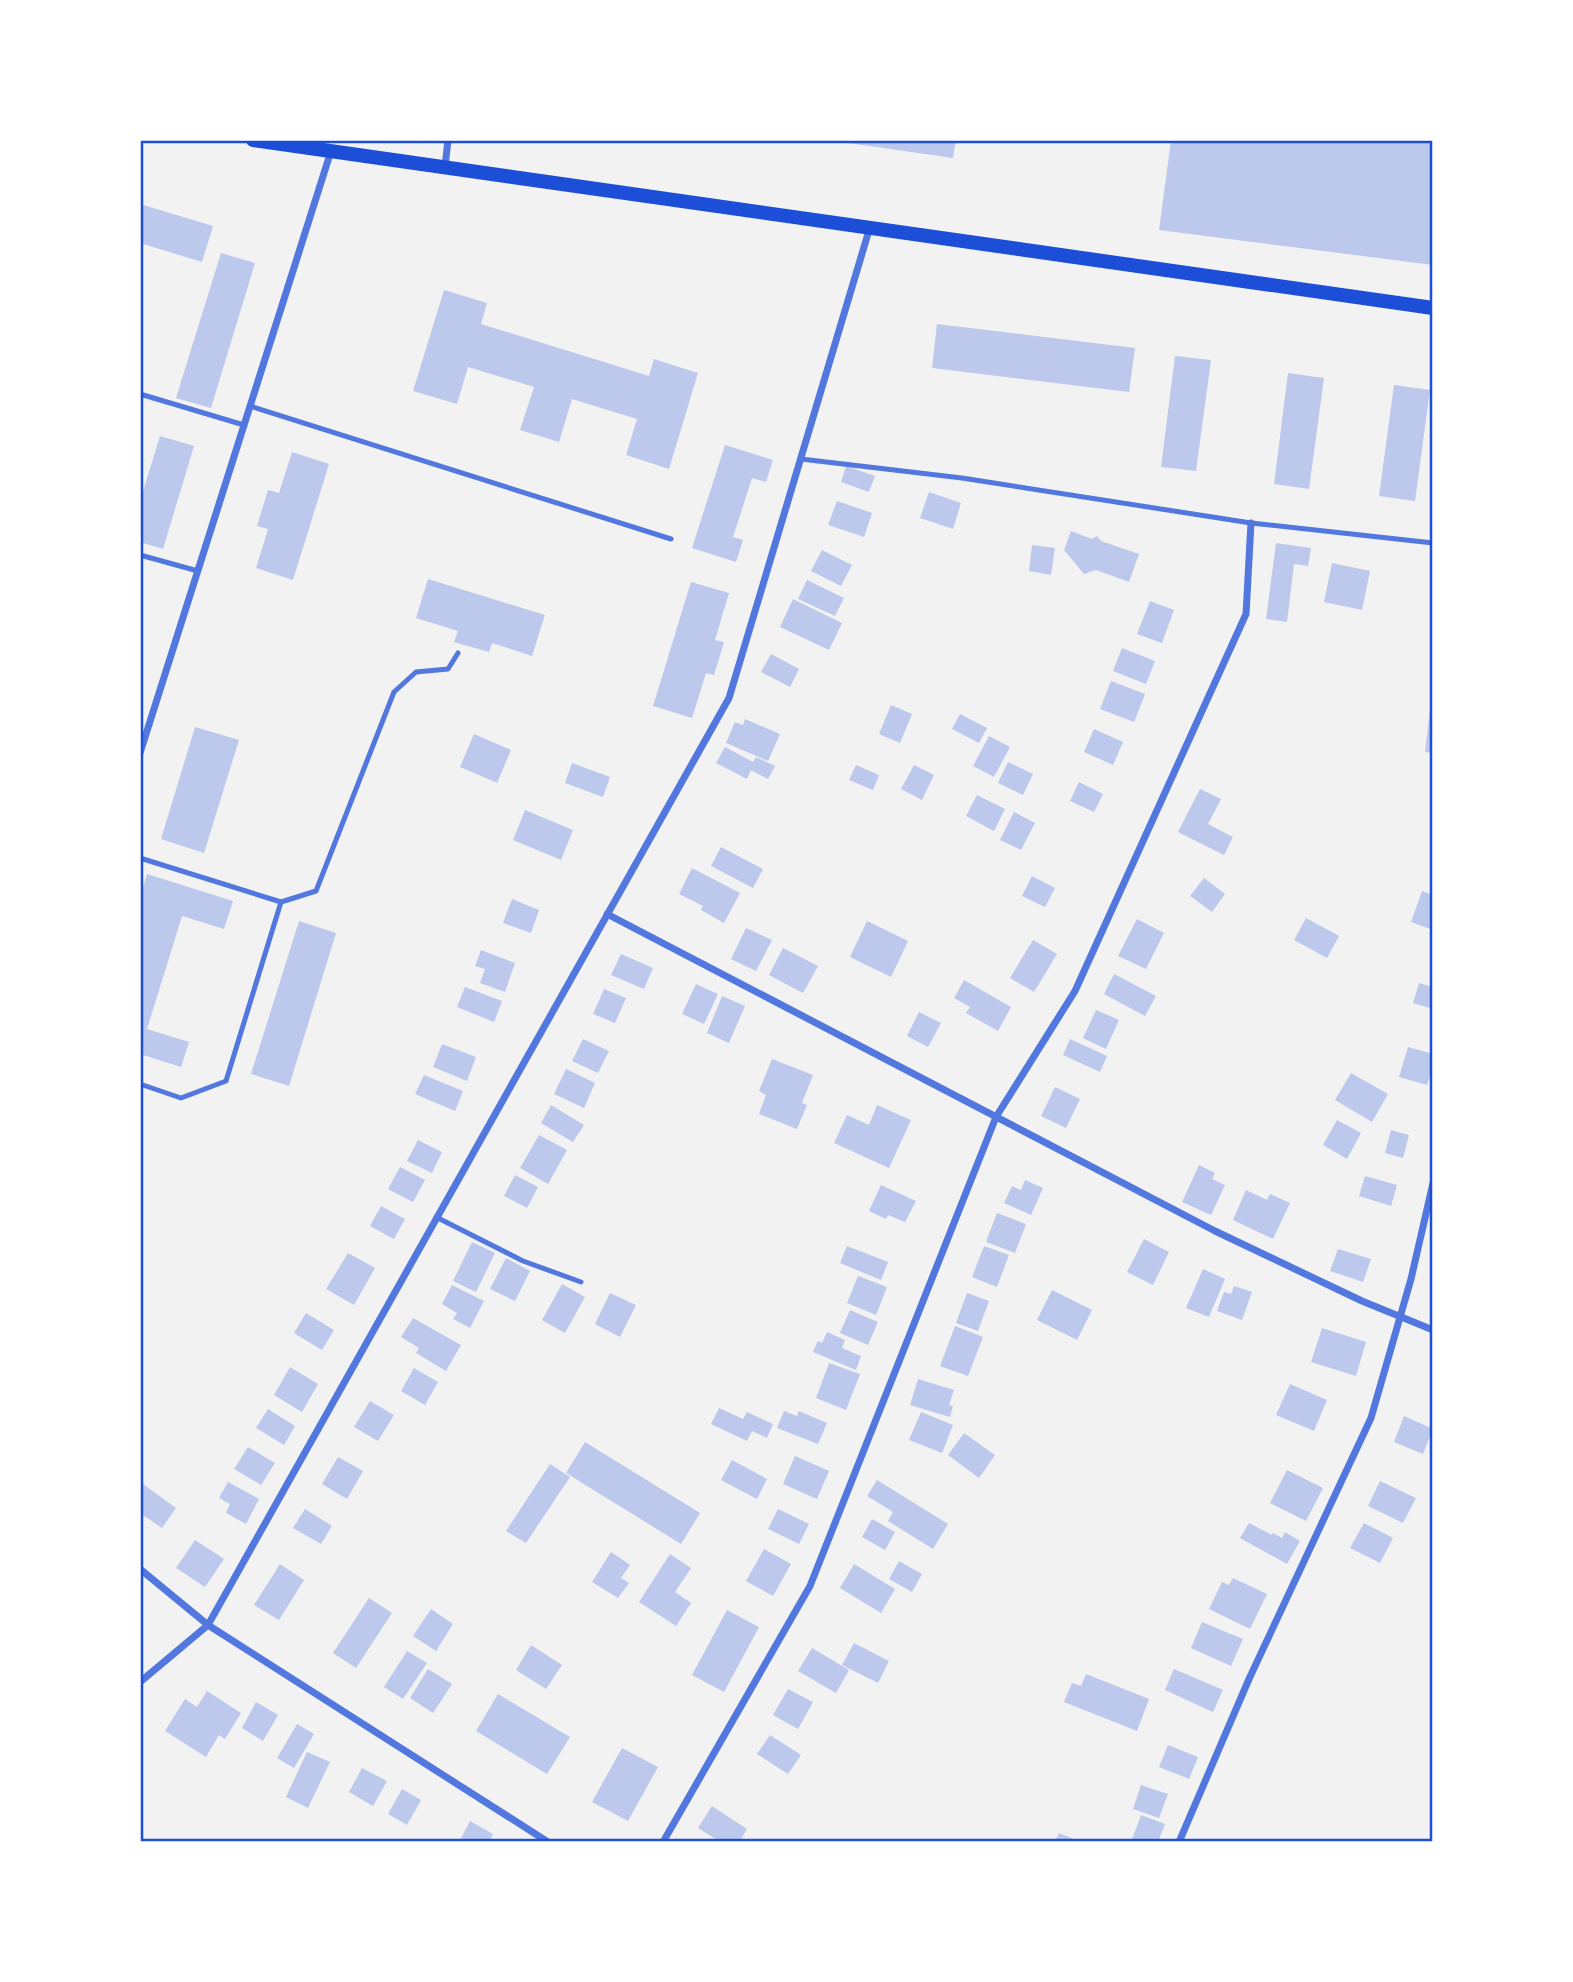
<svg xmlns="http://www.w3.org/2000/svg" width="1573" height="1982" font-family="'Noto Serif',serif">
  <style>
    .building { fill: #bdc9ec }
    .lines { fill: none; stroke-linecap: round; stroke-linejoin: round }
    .service { stroke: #5277de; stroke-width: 5 }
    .minor { stroke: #5277de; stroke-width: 7 }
    .secondary { stroke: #1d4ed8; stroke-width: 14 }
    .neatline { fill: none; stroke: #1d4ed8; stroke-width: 2.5 }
  </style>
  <rect width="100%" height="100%" fill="#f2f2f2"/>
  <path class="building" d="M848,140H956L953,158L848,143Z
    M1171,140H1433V265L1159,230Z
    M140,204L213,226L202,262L140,243Z
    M221,253L255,263L211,408L176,398Z
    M444,290L487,303L481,324L649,376L654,359L698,373L669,469L626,455L637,419L572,399L559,442L520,430L534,387L468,367L457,404L413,391Z
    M937,324L1135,348L1129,392L932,368Z
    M1175,356L1211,360L1196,471L1161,467Z
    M1288,373L1324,378L1309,489L1274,484Z
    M1394,385L1430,390L1415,501L1379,496Z
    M160,436L194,446L163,549L140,542V501Z
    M725,445L773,460L766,482L752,478L733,537L743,540L736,562L692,548Z
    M292,452L329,464L293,580L256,568L268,529L257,526L268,490L279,493Z
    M846,466L875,476L869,492L841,482Z
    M929,492L961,503L953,529L920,518Z
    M837,501L872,513L864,537L828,525Z
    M1071,531L1092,539L1097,536L1101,541L1139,554L1129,582L1096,570L1084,574L1064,550Z
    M1276,543L1311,548L1308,566L1294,564L1287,622L1266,619Z
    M1032,545L1055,548L1051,575L1029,571Z
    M822,550L852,565L841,586L811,571Z
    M1332,563L1370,571L1362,610L1324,602Z
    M428,579L545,615L532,656L492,643L489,652L454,642L458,631L416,618Z
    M807,580L844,598L835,616L798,599Z
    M691,582L729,593L715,640L724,642L714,675L706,673L692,718L653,706Z
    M793,599L842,623L829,650L780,627Z
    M1150,601L1174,610L1162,643L1137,634Z
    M1122,648L1155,661L1146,684L1113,671Z
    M771,654L799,669L790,687L761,672Z
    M1111,681L1145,694L1134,722L1100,709Z
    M1431,701H1433V753L1425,752Z
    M891,705L912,714L900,743L879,734Z
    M960,714L987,728L979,743L952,729Z
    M745,719L780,734L768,761L726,743L735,722L743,725Z
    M195,727L239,740L204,853L161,839Z
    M1094,729L1123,742L1113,765L1084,752Z
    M474,734L511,750L497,783L460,767Z
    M989,736L1010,747L994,777L973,766Z
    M725,747L753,762L756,757L775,766L768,779L751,770L747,779L716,763Z
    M1008,762L1033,774L1023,795L998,783Z
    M572,763L610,777L603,797L565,783Z
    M856,765L879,775L873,790L849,780Z
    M914,765L934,775L922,800L901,789Z
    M1079,782L1103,794L1094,812L1070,801Z
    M1200,789L1221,799L1208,824L1233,837L1224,855L1178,832Z
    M977,795L1005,809L994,831L966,816Z
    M525,810L573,830L561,860L513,840Z
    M1014,812L1035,823L1021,850L1000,840Z
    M721,847L763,869L753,888L711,866Z
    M692,868L740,893L724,923L701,910L703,906L679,894Z
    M147,874L233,901L224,929L182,916L147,1029L189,1042L181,1067L140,1054V898Z
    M1032,876L1055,888L1045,907L1022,896Z
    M1204,878L1225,894L1212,912L1190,896Z
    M1422,891L1433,895V930L1411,922Z
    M512,899L539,910L531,933L503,923Z
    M1306,918L1339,936L1327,958L1294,940Z
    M1137,919L1164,933L1146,969L1118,956Z
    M299,921L336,933L289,1086L251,1074Z
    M867,921L908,941L891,977L850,957Z
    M746,928L772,940L756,971L731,959Z
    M1033,940L1057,954L1034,992L1010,978Z
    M783,948L818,966L803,993L769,975Z
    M481,950L515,963L505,992L480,983L485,969L475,966Z
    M621,954L653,968L644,989L611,975Z
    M1114,974L1156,996L1145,1016L1104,994Z
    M964,980L1011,1007L998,1031L966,1013L970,1007L954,998Z
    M1419,983L1433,987V1009L1413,1003Z
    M696,984L718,994L704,1024L682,1014Z
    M465,987L502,1001L494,1022L457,1007Z
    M604,989L626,998L615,1023L593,1014Z
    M722,996L745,1006L729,1043L707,1033Z
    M1096,1010L1119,1020L1106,1049L1083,1038Z
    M919,1012L941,1023L928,1047L907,1036Z
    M583,1039L609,1051L598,1073L572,1061Z
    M1070,1039L1107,1056L1100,1072L1063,1055Z
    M442,1044L476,1057L467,1081L433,1067Z
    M1408,1047L1433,1054V1067L1427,1085L1399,1077Z
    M772,1059L813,1075L802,1103L807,1105L797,1129L759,1114L766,1095L759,1091Z
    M566,1069L595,1083L584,1108L554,1094Z
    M1351,1073L1388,1094L1372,1122L1335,1100Z
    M424,1075L463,1091L455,1111L415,1094Z
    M1055,1087L1080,1099L1066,1128L1041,1116Z
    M551,1105L584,1125L573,1142L541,1123Z
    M877,1105L911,1120L889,1168L834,1143L847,1115L869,1125Z
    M1337,1120L1361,1133L1347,1159L1323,1145Z
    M1391,1130L1409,1135L1403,1158L1385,1153Z
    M539,1135L567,1150L548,1184L520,1168Z
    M418,1140L442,1152L432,1173L407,1161Z
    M1199,1165L1215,1173L1212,1179L1225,1185L1211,1215L1182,1202Z
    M400,1167L425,1180L413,1202L388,1189Z
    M515,1175L538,1187L527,1208L504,1196Z
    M1365,1176L1397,1185L1391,1206L1359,1196Z
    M1025,1180L1043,1188L1031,1215L1004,1203L1012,1186L1021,1190Z
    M881,1185L916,1201L905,1222L888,1215L886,1219L869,1211Z
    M1246,1190L1267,1200L1270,1194L1290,1203L1273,1239L1233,1220Z
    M381,1206L405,1219L394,1239L370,1226Z
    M997,1213L1026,1224L1015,1253L986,1242Z
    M1144,1239L1169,1252L1153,1285L1127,1272Z
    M472,1242L495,1253L476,1292L453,1281Z
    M847,1246L888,1262L881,1280L840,1263Z
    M984,1246L1009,1255L997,1287L972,1277Z
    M1338,1249L1371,1259L1363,1282L1330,1271Z
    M348,1253L375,1268L354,1305L326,1289Z
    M506,1258L530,1271L515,1301L490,1289Z
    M1203,1269L1225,1279L1209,1317L1186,1308Z
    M858,1276L887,1287L876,1315L847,1303Z
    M562,1284L585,1297L565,1333L542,1320Z
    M452,1285L484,1301L470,1328L453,1319L457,1313L442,1304Z
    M1234,1286L1252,1292L1242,1320L1217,1311L1224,1292L1231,1294Z
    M1052,1290L1092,1310L1077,1340L1037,1320Z
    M610,1293L636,1305L620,1337L595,1324Z
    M967,1293L989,1301L978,1331L956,1323Z
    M850,1310L878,1322L868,1345L840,1333Z
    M306,1313L334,1330L322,1350L294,1333Z
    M413,1318L461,1345L446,1371L416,1353L419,1348L401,1337Z
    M955,1326L983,1337L968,1376L940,1366Z
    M1322,1328L1366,1342L1356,1376L1311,1362Z
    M827,1332L845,1340L842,1348L861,1356L856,1370L813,1352L818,1341L822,1343Z
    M829,1363L860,1374L846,1410L816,1398Z
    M290,1367L318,1384L302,1412L274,1395Z
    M414,1368L438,1382L425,1405L401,1391Z
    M918,1379L954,1390L949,1405L953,1406L950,1417L910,1405Z
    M1290,1384L1327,1400L1314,1431L1276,1415Z
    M370,1401L394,1415L378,1441L354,1427Z
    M719,1408L743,1419L747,1412L773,1424L767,1438L752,1431L747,1441L711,1424Z
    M268,1409L295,1426L284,1445L256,1428Z
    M784,1411L797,1416L799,1411L827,1423L818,1444L777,1428Z
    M921,1412L953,1425L942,1453L909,1440Z
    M1404,1416L1433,1429L1423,1454L1394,1442Z
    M964,1433L995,1455L979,1478L948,1455Z
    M585,1442L700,1513L681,1544L566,1473Z
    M248,1447L275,1463L261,1485L234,1469Z
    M795,1456L829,1471L817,1499L783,1484Z
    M338,1457L363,1471L347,1499L322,1484Z
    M732,1460L767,1479L757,1499L721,1480Z
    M550,1464L570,1477L526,1543L506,1531Z
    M1287,1470L1323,1488L1306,1521L1270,1503Z
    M877,1480L948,1524L933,1549L888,1521L893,1512L867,1496Z
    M1380,1481L1416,1498L1403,1523L1368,1506Z
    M228,1482L259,1499L246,1524L226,1513L230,1504L219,1498Z
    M143,1484L176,1508L162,1528L140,1513V1488Z
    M305,1509L332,1526L321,1544L293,1528Z
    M778,1509L809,1524L799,1544L768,1529Z
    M872,1519L895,1532L885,1550L862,1537Z
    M1249,1523L1272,1535L1273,1533L1282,1538L1285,1532L1300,1541L1287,1564L1240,1538Z
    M1364,1523L1393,1538L1380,1563L1350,1548Z
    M195,1540L224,1559L205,1587L176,1568Z
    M764,1549L791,1564L773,1596L746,1581Z
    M611,1552L630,1565L621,1578L629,1583L618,1598L592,1582Z
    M670,1554L691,1568L675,1592L691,1603L676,1626L639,1602Z
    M899,1561L922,1574L912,1592L889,1579Z
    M280,1564L304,1580L279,1620L254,1605Z
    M854,1564L895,1589L881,1613L840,1588Z
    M1233,1578L1267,1594L1250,1629L1209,1609L1222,1582L1229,1585Z
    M369,1598L392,1613L356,1668L333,1653Z
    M431,1609L453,1624L436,1651L413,1636Z
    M727,1610L759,1627L724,1692L692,1675Z
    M1202,1622L1243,1639L1231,1666L1191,1648Z
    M854,1643L889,1661L878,1683L842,1665Z
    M531,1645L562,1665L546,1689L516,1670Z
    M812,1648L849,1670L836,1693L798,1671Z
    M407,1651L427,1663L403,1699L384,1687Z
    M428,1669L452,1684L433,1713L410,1698Z
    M1174,1669L1223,1690L1213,1712L1165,1690Z
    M1086,1674L1149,1699L1137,1731L1064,1702L1072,1683L1081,1686Z
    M788,1689L813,1702L798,1729L773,1715Z
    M207,1691L241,1713L225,1739L219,1735L206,1757L165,1731L185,1699L197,1707Z
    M498,1694L570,1737L547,1774L476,1731Z
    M256,1702L278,1715L263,1741L242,1728Z
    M297,1724L314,1734L294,1768L277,1758Z
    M770,1735L801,1755L788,1774L757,1754Z
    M1168,1745L1198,1757L1189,1779L1159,1767Z
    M622,1748L658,1767L628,1821L592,1802Z
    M307,1752L330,1762L308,1808L286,1797Z
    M362,1768L387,1781L373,1806L349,1792Z
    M1141,1785L1168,1794L1159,1818L1133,1809Z
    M402,1789L421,1800L407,1825L388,1814Z
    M712,1806L747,1829L739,1842H721L698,1828Z
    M1141,1815L1165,1824L1158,1842H1131Z
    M470,1821L493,1834L489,1842H459Z
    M1059,1833L1081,1842H1055Z"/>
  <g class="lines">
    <path class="service" d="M140,394L244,425
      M250,406L671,539
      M801,459L962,478L1251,523L1433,543
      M140,555L198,571
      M140,858L281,902L316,891L394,692L416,672L448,669L458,653
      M140,1084L181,1098L226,1081L281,902
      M436,1217L523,1261L581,1282"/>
    <path class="minor" d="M445,167L448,140
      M140,753L331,151
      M607,914L1215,1231L1362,1301L1433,1330
      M140,1569L208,1625L548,1842
      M140,1682L208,1625L729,698L870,227
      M663,1842L810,1586L996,1117L1075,991L1246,614L1251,523
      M1179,1842L1249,1679L1371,1418L1411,1279L1433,1183"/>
    <path class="secondary" d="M253,140L1433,308"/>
  </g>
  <rect width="1573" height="1982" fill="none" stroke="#ffffff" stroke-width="284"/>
  <rect x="142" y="142" width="1289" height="1698" class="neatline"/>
</svg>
